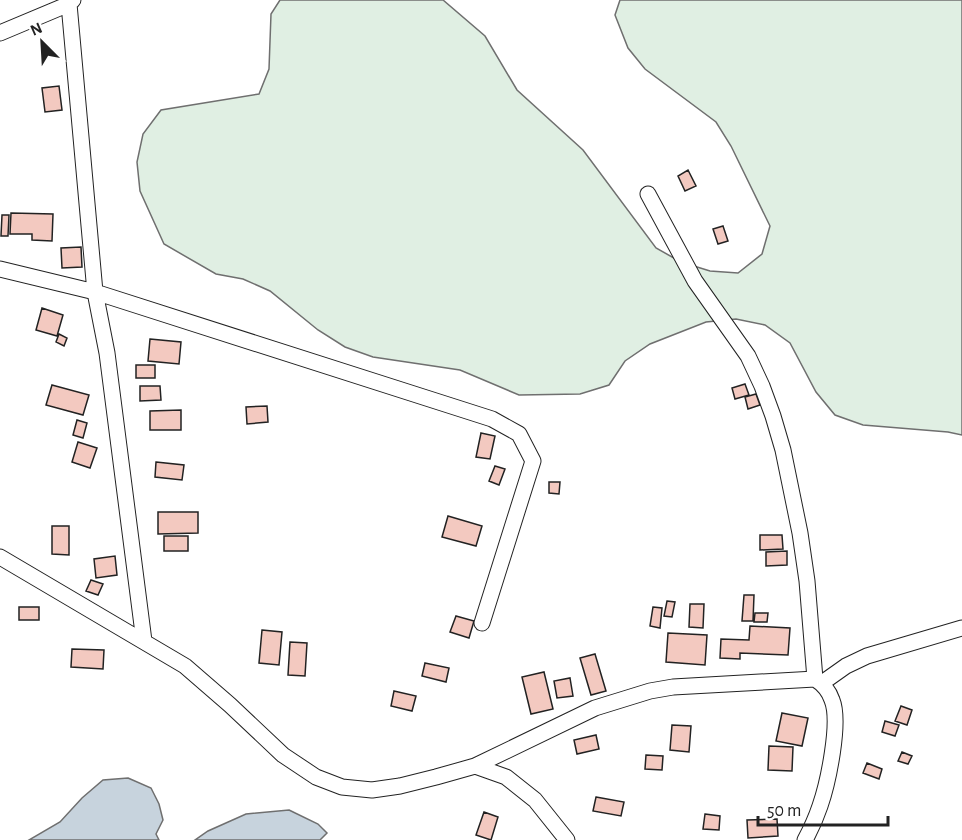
<svg xmlns="http://www.w3.org/2000/svg" width="962" height="840" font-family="'Alegreya Sans',sans-serif">
  <style>
    .green { fill: #e0efe3; stroke: #6f6f6f; stroke-width: 1.5 }
    .water { fill: #c7d3dd; stroke: #6f6f6f; stroke-width: 1.5 }
    .building { fill: #f3c9c0; stroke: #222; stroke-width: 1.5 }
    .lines { fill: none; stroke-linecap: round; stroke-linejoin: round }
    .street-casing { stroke: #222; stroke-width: 17 }
    .street { stroke: #fff; stroke-width: 15 }
  </style>
  <rect width="100%" height="100%" fill="#fff"/>
  <path class="green" d="M280,0H443L485,36L517,90L583,150L656,248L681,262L710,271L738,273L762,254L770,226L731,146L716,122L645,69L628,48L615,15L620,0H962V435L948,432L863,425L835,415L816,392L790,343L765,325L736,319L706,322L650,344L625,361L609,385L580,394L519,395L460,370L373,357L345,347L318,330L270,291L243,279L216,274L164,244L140,191L137,162L143,134L161,110L259,94L269,69L271,14Z"/>
  <path class="water" d="M128,778L151,788L159,804L163,820L156,834L159,840H29L60,822L82,798L103,780Z
    M289,810L318,824L327,833L320,840H195L208,831L246,814Z"/>
  <path class="building" d="M59,86L62,110L45,112L42,88Z
    M688,170L696,186L685,191L678,176Z
    M11,213L53,214L52,241L32,240V234H10Z
    M2,215H9L8,236H1Z
    M723,226L728,241L718,244L713,229Z
    M81,247L82,267L62,268L61,248Z
    M42,308L63,315L57,336L36,330Z
    M59,334L67,338L64,346L56,342Z
    M150,339L181,342L179,364L148,361Z
    M136,365H155V378H136Z
    M745,384L749,395L735,399L732,388Z
    M52,385L89,395L83,415L46,405Z
    M140,386H160L161,400L140,401Z
    M756,394L760,405L748,409L745,397Z
    M267,406L268,422L247,424L246,407Z
    M181,410V430H150V411Z
    M77,420L87,423L83,438L73,435Z
    M481,433L495,436L490,459L476,457Z
    M78,442L97,448L90,468L72,462Z
    M156,462L184,465L182,480L155,477Z
    M495,466L505,469L499,485L489,481Z
    M549,482H560L559,494L549,493Z
    M158,512H198V533L158,534Z
    M448,516L482,526L476,546L442,537Z
    M52,526H69V555L52,554Z
    M760,535H782L783,549L760,550Z
    M164,536H188V551H164Z
    M787,551V565L766,566V552Z
    M115,556L117,575L96,578L94,559Z
    M91,580L103,584L98,595L86,591Z
    M744,595H754L753,621H742Z
    M667,601L675,602L672,617L664,616Z
    M690,604H704L703,628L689,627Z
    M19,607H39V620H19Z
    M653,607L662,608L660,628L650,626Z
    M755,613H768L767,622H754Z
    M456,616L474,621L469,638L450,632Z
    M750,626L790,628L788,655L740,653V659L720,658L721,639L749,640Z
    M262,630L282,632L279,665L259,663Z
    M668,633L707,635L705,665L666,662Z
    M290,642L307,643L305,676L288,675Z
    M72,649L104,650L103,669L71,667Z
    M595,654L606,691L591,695L580,658Z
    M425,663L449,668L446,682L422,676Z
    M544,672L553,709L531,714L522,677Z
    M570,678L573,696L557,698L554,681Z
    M394,691L416,696L412,711L391,706Z
    M901,706L912,710L907,725L895,721Z
    M782,713L808,718L802,746L776,741Z
    M885,721L899,725L895,736L882,732Z
    M672,725L691,726L689,752L670,750Z
    M596,735L599,749L577,754L574,740Z
    M769,746L793,747L792,771L768,770Z
    M902,752L912,756L908,764L898,761Z
    M646,755L663,756L662,770L645,769Z
    M867,763L882,769L879,779L863,773Z
    M596,797L624,802L621,816L593,811Z
    M484,812L498,817L491,840L476,835Z
    M705,814L720,816L719,830L703,829Z
    M777,819L778,836L748,838L747,820Z"/>
  <g class="lines">
    <g class="street-casing">
      <path id="street" d="M69,4L95,292L107,353L144,641
        M0,33L69,4L73,0
        M648,194L695,281L748,356L762,386L773,416L783,450L800,533L807,581L815,679
        M0,269L95,292L492,419L519,434L533,461L482,623
        M0,557L185,666L230,705L283,755L316,777L342,787L372,790L400,786L436,777L475,766L595,708L650,691L673,687L815,679C823,684 829,691 832,700C841,722 828,783 820,806C816,818 811,829 805,840
        M822,683L846,666L867,656L962,628
        M475,766L506,777L535,800L567,840"/>
    </g>
    <use href="#street" class="street"/>
  </g>
  <g transform="translate(42 42) rotate(336)" stroke="#ffffff" stroke-width="4.5" paint-order="stroke">
  <path d="M0-4.5L10 22L0 15L-10 22Z" fill="#222222"/>
  <text y="-9" font-size="16" font-weight="bold" text-anchor="middle" fill="#222222">N</text>
  </g>
  <path d="M758 816v9h130v-9" fill="none" stroke="#222222" stroke-width="3"/>
  <text x="767" y="816" font-size="18" fill="#222222" stroke="#ffffff" stroke-width="4.5" paint-order="stroke">50 m</text>
</svg>
